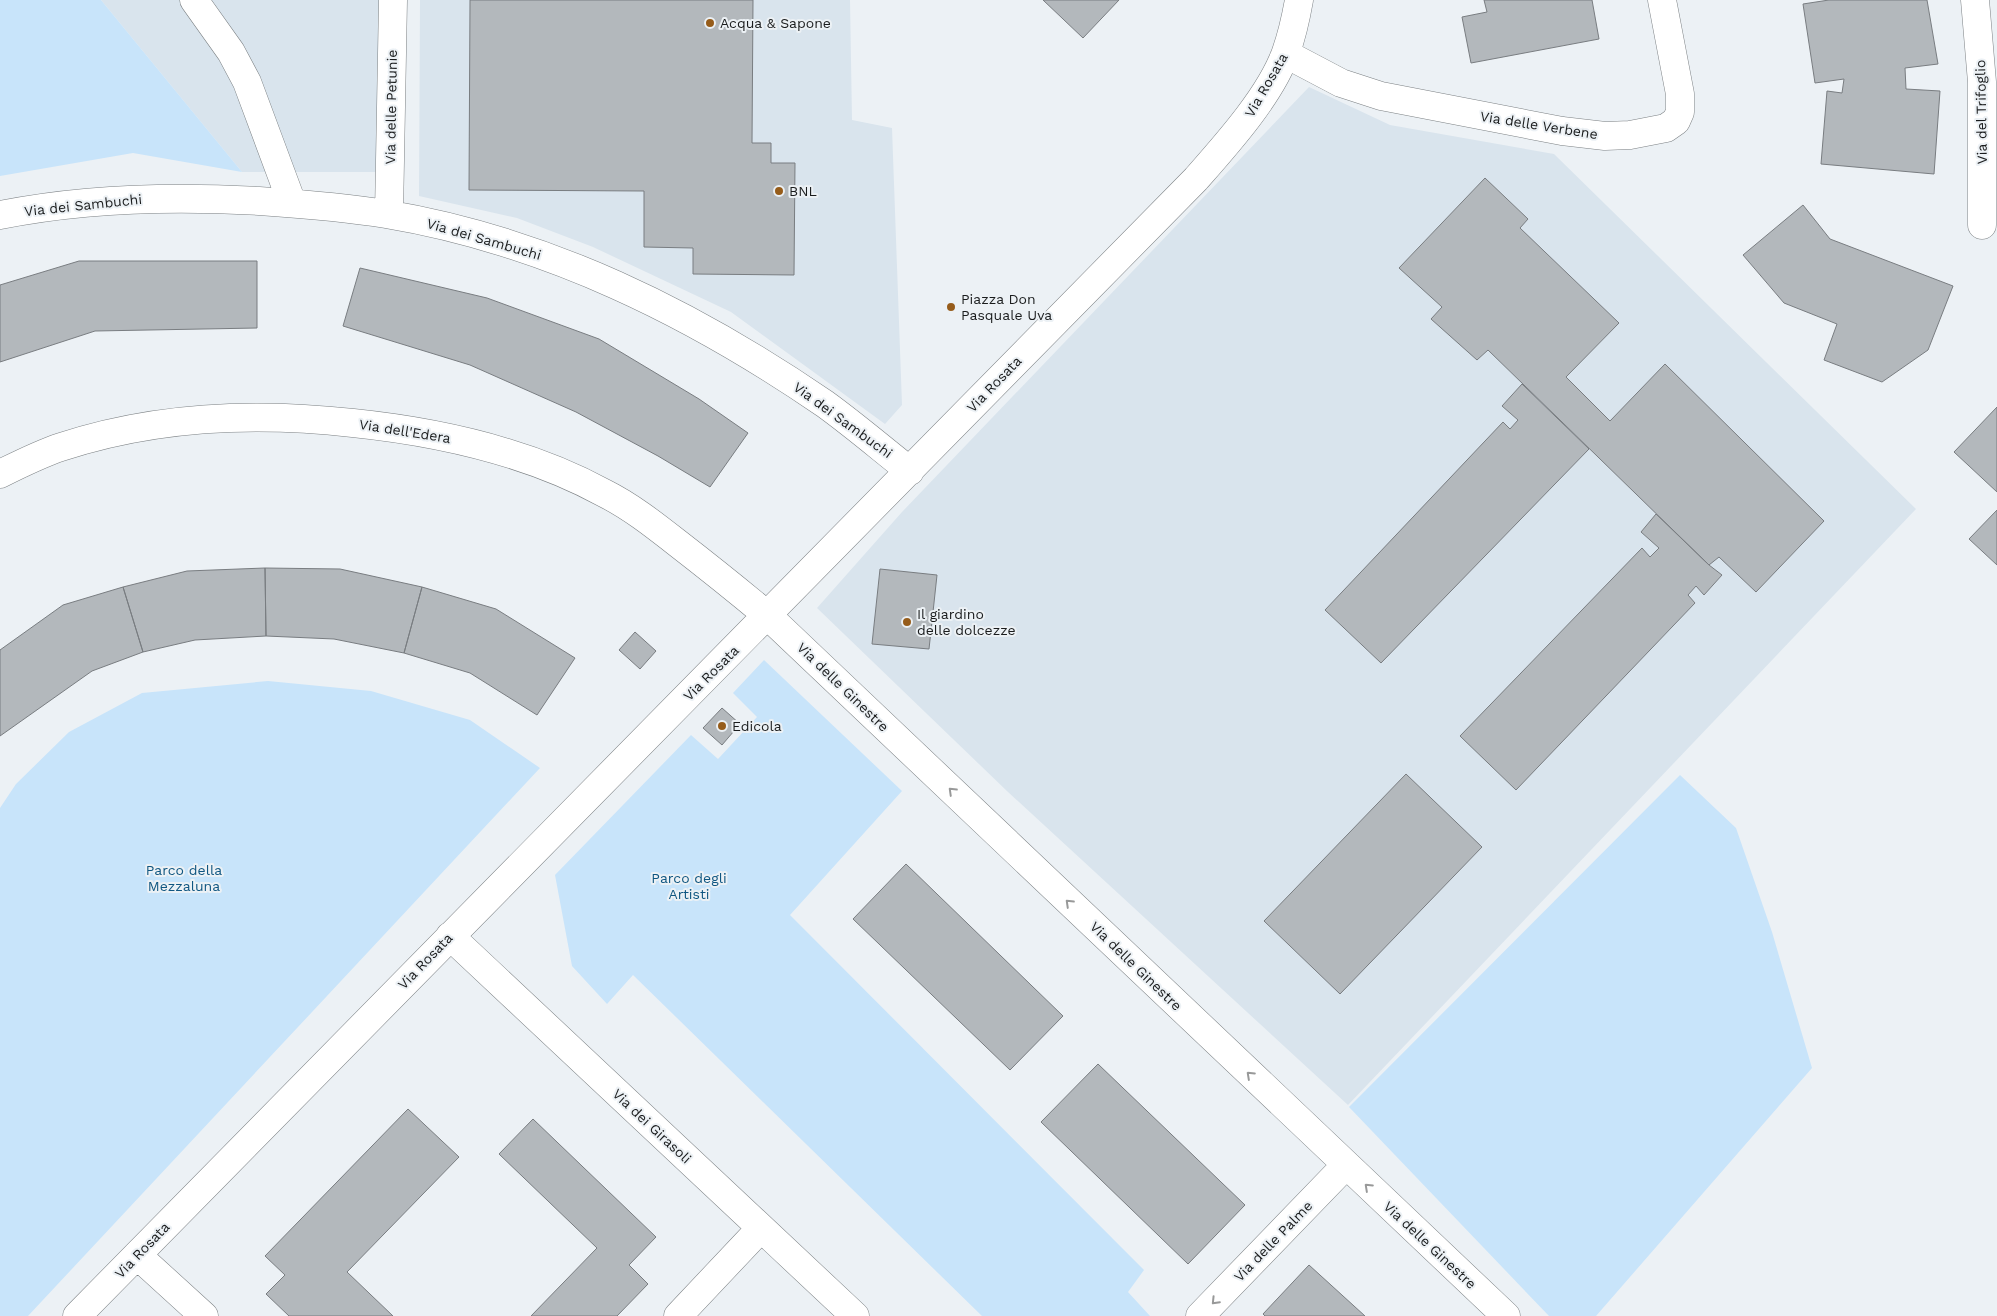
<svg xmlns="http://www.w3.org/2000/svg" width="1997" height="1316" font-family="'Work Sans',sans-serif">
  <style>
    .built { fill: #d9e4ed }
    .green { fill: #c8e4fa }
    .building { fill: #b3b8bc; stroke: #797d81 }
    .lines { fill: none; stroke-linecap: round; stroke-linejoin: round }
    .street-casing { stroke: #7c8184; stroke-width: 29 }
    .street { stroke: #fff; stroke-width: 28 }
    .oneway { stroke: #989999 }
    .poi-dot { fill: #965c1a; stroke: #ecf1f5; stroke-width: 2 }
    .labels { text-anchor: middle; stroke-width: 4; stroke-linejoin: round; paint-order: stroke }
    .poi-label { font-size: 14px; fill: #1a1c1d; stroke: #ecf1f5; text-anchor: start }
    .street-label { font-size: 14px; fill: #1a1c1d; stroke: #ecf1f5 }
    .park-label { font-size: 14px; fill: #0f5681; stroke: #ecf1f5 }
  </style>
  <rect width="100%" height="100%" fill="#ecf1f5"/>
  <path class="built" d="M101,0H382L383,172H242Z
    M420,0H850L852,120L892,128L902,405L885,424L731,312L593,247L517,218L419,196Z
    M1309,87L1390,125L1554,154L1916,509L1348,1105L1008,792L817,608L902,512Z"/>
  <path class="green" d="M0,0H101L242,172L133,153L0,176Z
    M764,660L902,791L790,915L1144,1270L1128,1292L1150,1316H982L633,975L607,1004L572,966L555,875L691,735L718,759L757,717L733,693Z
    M268,681L371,691L470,720L540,768L28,1316H0V808L16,784L69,732L142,693Z
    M1680,775L1736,828L1772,932L1812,1068L1596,1316H1549L1349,1107Z"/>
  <path class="building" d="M470,0H753L752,143H771V163H795L794,275L693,274V248L644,247V191L469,190Z
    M1043,0H1119L1083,38Z
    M1484,0H1592L1599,39L1471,63L1462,17L1487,12Z
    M1829,0H1927L1938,64L1905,68L1906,89L1940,91L1934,174L1821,164L1827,91L1842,93L1844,79L1815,83L1803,4Z
    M1485,178L1528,219L1520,228L1619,323L1566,377L1610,421L1665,364L1824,521L1756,592L1719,557L1709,565L1488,350L1477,360L1431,319L1442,307L1399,268Z
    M1803,205L1830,239L1953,286L1928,350L1882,382L1824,360L1837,324L1784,303L1743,255Z
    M79,261H257V328L95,331L0,362V285Z
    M360,268L487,298L599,339L699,399L748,433L710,487L658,456L576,412L470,365L343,326Z
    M1522,384L1589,449L1381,663L1325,610L1503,422L1510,429L1518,420L1502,406Z
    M1997,407V492L1954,452Z
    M1997,510V565L1969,539Z
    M1656,514L1709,565L1722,575L1704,595L1696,586L1688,595L1695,603L1516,790L1460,736L1642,548L1650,557L1659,548L1641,532Z
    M265,568L266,636L195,640L143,652L123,587L187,571Z
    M265,568L340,569L422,587L404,653L334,639L266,636Z
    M880,569L937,575L929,649L872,644Z
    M123,587L143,652L92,671L0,736V650L63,605Z
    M422,587L496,609L575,658L537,715L470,673L404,653Z
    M635,632L656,651L640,669L619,650Z
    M722,708L740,724L722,745L703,728Z
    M1406,774L1482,847L1340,994L1264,921Z
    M906,864L1063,1016L1010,1070L853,919Z
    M1098,1064L1245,1205L1188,1264L1041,1122Z
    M408,1109L459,1157L347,1272L393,1316H289L266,1294L285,1275L265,1256Z
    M533,1119L656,1237L629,1265L648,1284L617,1316H531L597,1248L499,1154Z
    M1309,1265L1365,1316H1265L1263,1314Z"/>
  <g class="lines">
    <g class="street-casing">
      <path id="street" d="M194,0L231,52L247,82L292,203
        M1975,0L1982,82V225
        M1286,54L1341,83L1381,96L1562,131L1605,136L1630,135L1666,128L1676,121L1680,112V94L1662,0
        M389,214L393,0
        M0,215C85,198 173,196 259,201C302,204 344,207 386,214C547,241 692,313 825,404C854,425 882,449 910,471
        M0,474C20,464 40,454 61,447C155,416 255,412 353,423C440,432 527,451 604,493C630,506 653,524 676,542C707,566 737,590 767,615L1506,1316
        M450,936L855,1316
        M137,1255L204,1316
        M77,1316L1196,179C1226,145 1271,95 1286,52C1292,35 1296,17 1299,0
        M678,1316L761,1228
        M1200,1316L1346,1165"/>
    </g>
    <use href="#street" class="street"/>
  </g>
  <defs><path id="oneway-chevron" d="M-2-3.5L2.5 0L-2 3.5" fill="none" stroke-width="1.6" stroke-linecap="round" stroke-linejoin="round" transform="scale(1.25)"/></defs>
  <g class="oneway">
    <use href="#oneway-chevron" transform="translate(952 791) rotate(-136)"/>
    <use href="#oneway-chevron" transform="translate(1069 903) rotate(-136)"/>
    <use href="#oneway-chevron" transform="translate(1250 1075) rotate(-137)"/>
    <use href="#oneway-chevron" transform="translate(1368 1187) rotate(-137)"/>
    <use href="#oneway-chevron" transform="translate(1215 1301) rotate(134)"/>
  </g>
  <g class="poi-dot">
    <circle cx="710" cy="23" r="5"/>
    <circle cx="779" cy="191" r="5"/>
    <circle cx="951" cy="307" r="5"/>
    <circle cx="907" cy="622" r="5"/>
    <circle cx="722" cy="726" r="5"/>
  </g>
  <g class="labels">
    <g class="poi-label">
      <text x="720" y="28">Acqua &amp; Sapone</text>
      <text x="789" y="196">BNL</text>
      <text x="961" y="304">Piazza Don<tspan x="961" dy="16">Pasquale Uva</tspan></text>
      <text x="917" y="619">Il giardino<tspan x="917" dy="16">delle dolcezze</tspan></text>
      <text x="732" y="731">Edicola</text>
    </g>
    <g class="street-label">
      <text transform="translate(1266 85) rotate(-60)" y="5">Via Rosata</text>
      <text transform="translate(391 107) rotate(-89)" y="5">Via delle Petunie</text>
      <text transform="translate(1981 112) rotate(-91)" y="5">Via del Trifoglio</text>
      <text transform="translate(1539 125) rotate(9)" y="5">Via delle Verbene</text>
      <text transform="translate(83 205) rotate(-6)" y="5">Via dei Sambuchi</text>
      <text transform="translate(484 239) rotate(16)" y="5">Via dei Sambuchi</text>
      <text transform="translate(994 384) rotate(-46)" y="5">Via Rosata</text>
      <text transform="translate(843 420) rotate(36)" y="5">Via dei Sambuchi</text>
      <text transform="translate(405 431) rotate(9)" y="5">Via dell'Edera</text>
      <text transform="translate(711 673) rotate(-45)" y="5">Via Rosata</text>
      <text transform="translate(843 687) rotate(44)" y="5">Via delle Ginestre</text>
      <text transform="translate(425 961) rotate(-46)" y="5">Via Rosata</text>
      <text transform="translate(1136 966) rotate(44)" y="5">Via delle Ginestre</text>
      <text transform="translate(652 1126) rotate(43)" y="5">Via dei Girasoli</text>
      <text transform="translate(1273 1241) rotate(-46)" y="5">Via delle Palme</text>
      <text transform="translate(1430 1245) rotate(43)" y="5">Via delle Ginestre</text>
      <text transform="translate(142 1250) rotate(-46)" y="5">Via Rosata</text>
    </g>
    <g class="park-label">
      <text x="184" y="875">Parco della<tspan x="184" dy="16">Mezzaluna</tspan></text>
      <text x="689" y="883">Parco degli<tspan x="689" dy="16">Artisti</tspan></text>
    </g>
  </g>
</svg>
